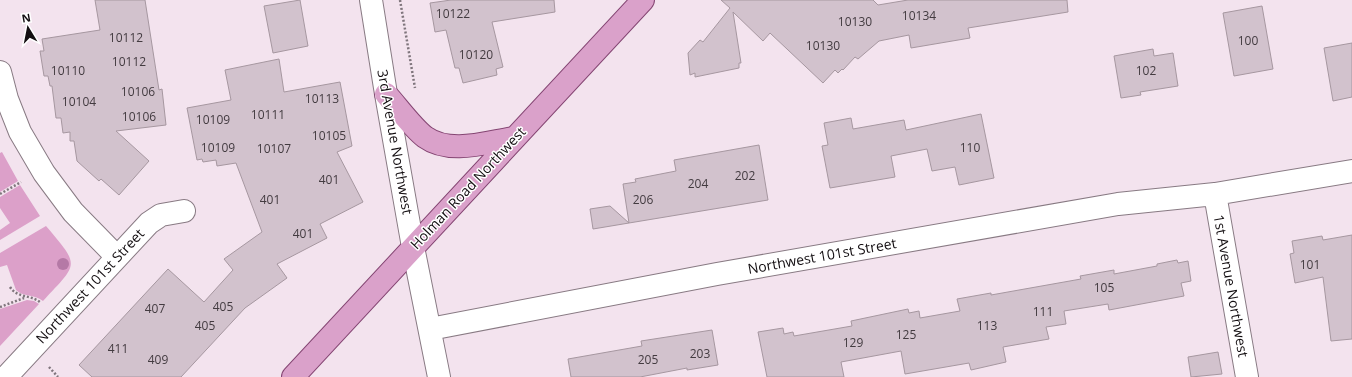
<svg xmlns="http://www.w3.org/2000/svg" width="1352" height="377" font-family="'Open Sans',sans-serif">
  <style>
    .green { fill: #dca0c9 }
    .building { fill: #d2c2cd; stroke: #a697a0 }
    .lines { fill: none; stroke-linecap: round; stroke-linejoin: round }
    .street-casing { stroke: #887a83; stroke-width: 24 }
    .secondary-casing { stroke: #887a83; stroke-width: 24 }
    .primary-casing { stroke: #844572; stroke-width: 24 }
    .path { stroke: #7f757c; stroke-width: 2.5; stroke-dasharray: 2 2; stroke-linecap: butt }
    .street { stroke: #fff; stroke-width: 22 }
    .secondary { stroke: #fff; stroke-width: 22 }
    .primary { stroke: #daa1ca; stroke-width: 22 }
    .tree { fill: #b579a6 }
    .labels { text-anchor: middle; stroke-width: 3; stroke-linejoin: round; paint-order: stroke }
    .number-label { font-size: 12px; fill: #433b40 }
    .street-label { font-size: 14px; fill: #130e11; stroke: #fff }
  </style>
  <rect width="100%" height="100%" fill="#f3e3ee"/>
  <path class="green" d="M2,152L18,181L0,192V153Z
    M20,185L40,216L0,240V230L10,223L0,208V197Z
    M46,226C81,267 78,263 43,301C34,294 23,297 16,290L7,265L0,267V253Z
    M27,300L34,301L39,304L0,346V309Z"/>
  <path class="building" d="M95,0H145L159,90L162,89L166,125L116,131L149,161L119,195L101,179L99,181L77,161L74,141H70V132L63,133L61,118H56L52,86H50L48,76H44L40,51H44L42,39L100,30Z
    M300,0L308,46L273,53L264,6Z
    M451,0H554L555,12L492,22L503,67L496,69L497,75L463,83L459,68H455L446,30L435,32L430,3Z
    M721,0H873L878,5L908,0H1067L1068,12L968,28L970,38L911,48L909,35L879,41L858,59L855,57L843,70L842,69L838,73L835,70L823,83L770,33L763,41L733,12L741,63H739V68L695,77V73L690,75L688,53L700,40L703,42L730,8Z
    M1262,6L1273,69L1234,76L1223,13Z
    M1352,43V97L1333,101L1324,48Z
    M1153,49L1154,56L1173,53L1178,86L1140,92L1141,95L1121,98L1114,56Z
    M279,59L284,92L340,82L352,146L337,152L363,202L320,224L327,238L277,264L287,278L245,308L181,377H92L79,365L168,269L204,302L233,270L224,259L262,232L236,163L217,166L216,160L203,162L202,159L197,160L187,108L231,100L225,70Z
    M981,114L994,178L959,185L955,167L932,171L927,149L891,156L895,177L830,188L822,146L828,145L824,123L851,118L853,129L904,120L906,130Z
    M759,145L768,200L629,223L623,184L636,182L635,179L676,171L674,160Z
    M610,206L629,223L593,229L590,209Z
    M1352,235V339L1331,341L1323,277L1295,283L1290,254L1294,253L1292,241L1322,236L1323,240Z
    M1177,260L1178,263L1188,261L1191,281L1181,283L1184,296L1109,310L1108,304L1064,311L1066,324L1046,327L1049,339L1003,347L1006,362L971,370L969,363L905,374L901,351L841,362L844,377H767L758,332L783,328L784,334L793,332L794,336L852,326L851,321L908,309L909,313L919,311L920,318L960,311L957,299L991,293V295L1081,279L1080,276L1114,270V274L1157,266V264Z
    M712,330L718,365L687,370V368L640,377H571L568,359L642,346L641,341Z
    M1218,352L1222,374L1191,377L1188,357Z"/>
  <g class="lines">
    <g class="street-casing">
      <path id="street" d="M0,72L7,99L20,132L44,173L73,212L117,257
        M1215,194L1247,377
        M430,329L717,274L1118,204L1215,194L1352,171
        M6,377L149,223L161,215L184,211"/>
    </g>
    <g class="secondary-casing">
      <path id="secondary" d="M371,0L386,94L413,247L439,377"/>
    </g>
    <g class="primary-casing">
      <path id="primary" d="M386,94C397,106 412,127 425,137C450,155 487,142 514,138
        M293,377L643,0"/>
    </g>
    <path class="path" d="M400,0L415,88
      M0,194L21,182
      M10,287C18,299 31,294 41,303
      M0,307L24,298
      M49,367L58,377"/>
    <use href="#street" class="street"/>
    <use href="#secondary" class="secondary"/>
    <use href="#primary" class="primary"/>
  </g>
  <circle class="tree" cx="63" cy="264" r="6"/>
  <g class="labels">
    <g class="number-label">
      <text x="453" y="18">10122</text>
      <text x="919" y="20">10134</text>
      <text x="855" y="26">10130</text>
      <text x="126" y="42">10112</text>
      <text x="1248" y="45">100</text>
      <text x="823" y="50">10130</text>
      <text x="476" y="59">10120</text>
      <text x="129" y="66">10112</text>
      <text x="68" y="75">10110</text>
      <text x="1146" y="75">102</text>
      <text x="138" y="96">10106</text>
      <text x="322" y="103">10113</text>
      <text x="79" y="106">10104</text>
      <text x="268" y="119">10111</text>
      <text x="139" y="121">10106</text>
      <text x="213" y="124">10109</text>
      <text x="329" y="140">10105</text>
      <text x="218" y="152">10109</text>
      <text x="970" y="152">110</text>
      <text x="274" y="153">10107</text>
      <text x="745" y="180">202</text>
      <text x="329" y="184">401</text>
      <text x="698" y="188">204</text>
      <text x="270" y="204">401</text>
      <text x="643" y="204">206</text>
      <text x="303" y="238">401</text>
      <text x="1310" y="269">101</text>
      <text x="1104" y="292">105</text>
      <text x="223" y="311">405</text>
      <text x="155" y="313">407</text>
      <text x="1043" y="316">111</text>
      <text x="205" y="330">405</text>
      <text x="987" y="330">113</text>
      <text x="906" y="339">125</text>
      <text x="853" y="347">129</text>
      <text x="118" y="353">411</text>
      <text x="700" y="358">203</text>
      <text x="158" y="364">409</text>
      <text x="648" y="364">205</text>
    </g>
    <g class="street-label">
      <text transform="translate(395 142) rotate(80)" y="5">3rd Avenue Northwest</text>
      <text transform="translate(468 188) rotate(-47)" y="5">Holman Road Northwest</text>
      <text transform="translate(822 256) rotate(-10)" y="5">Northwest 101st Street</text>
      <text transform="translate(90 286) rotate(-47)" y="5">Northwest 101st Street</text>
      <text transform="translate(1231 286) rotate(80)" y="5">1st Avenue Northwest</text>
    </g>
  </g>
  <g transform="translate(28 28) rotate(350)" stroke="#ffffff" stroke-width="3" paint-order="stroke">
  <path d="M0-3L7 15L0 10L-7 15Z" fill="#130e11"/>
  <text y="-6" font-size="11" font-weight="bold" text-anchor="middle" fill="#130e11">N</text>
  </g>
</svg>
